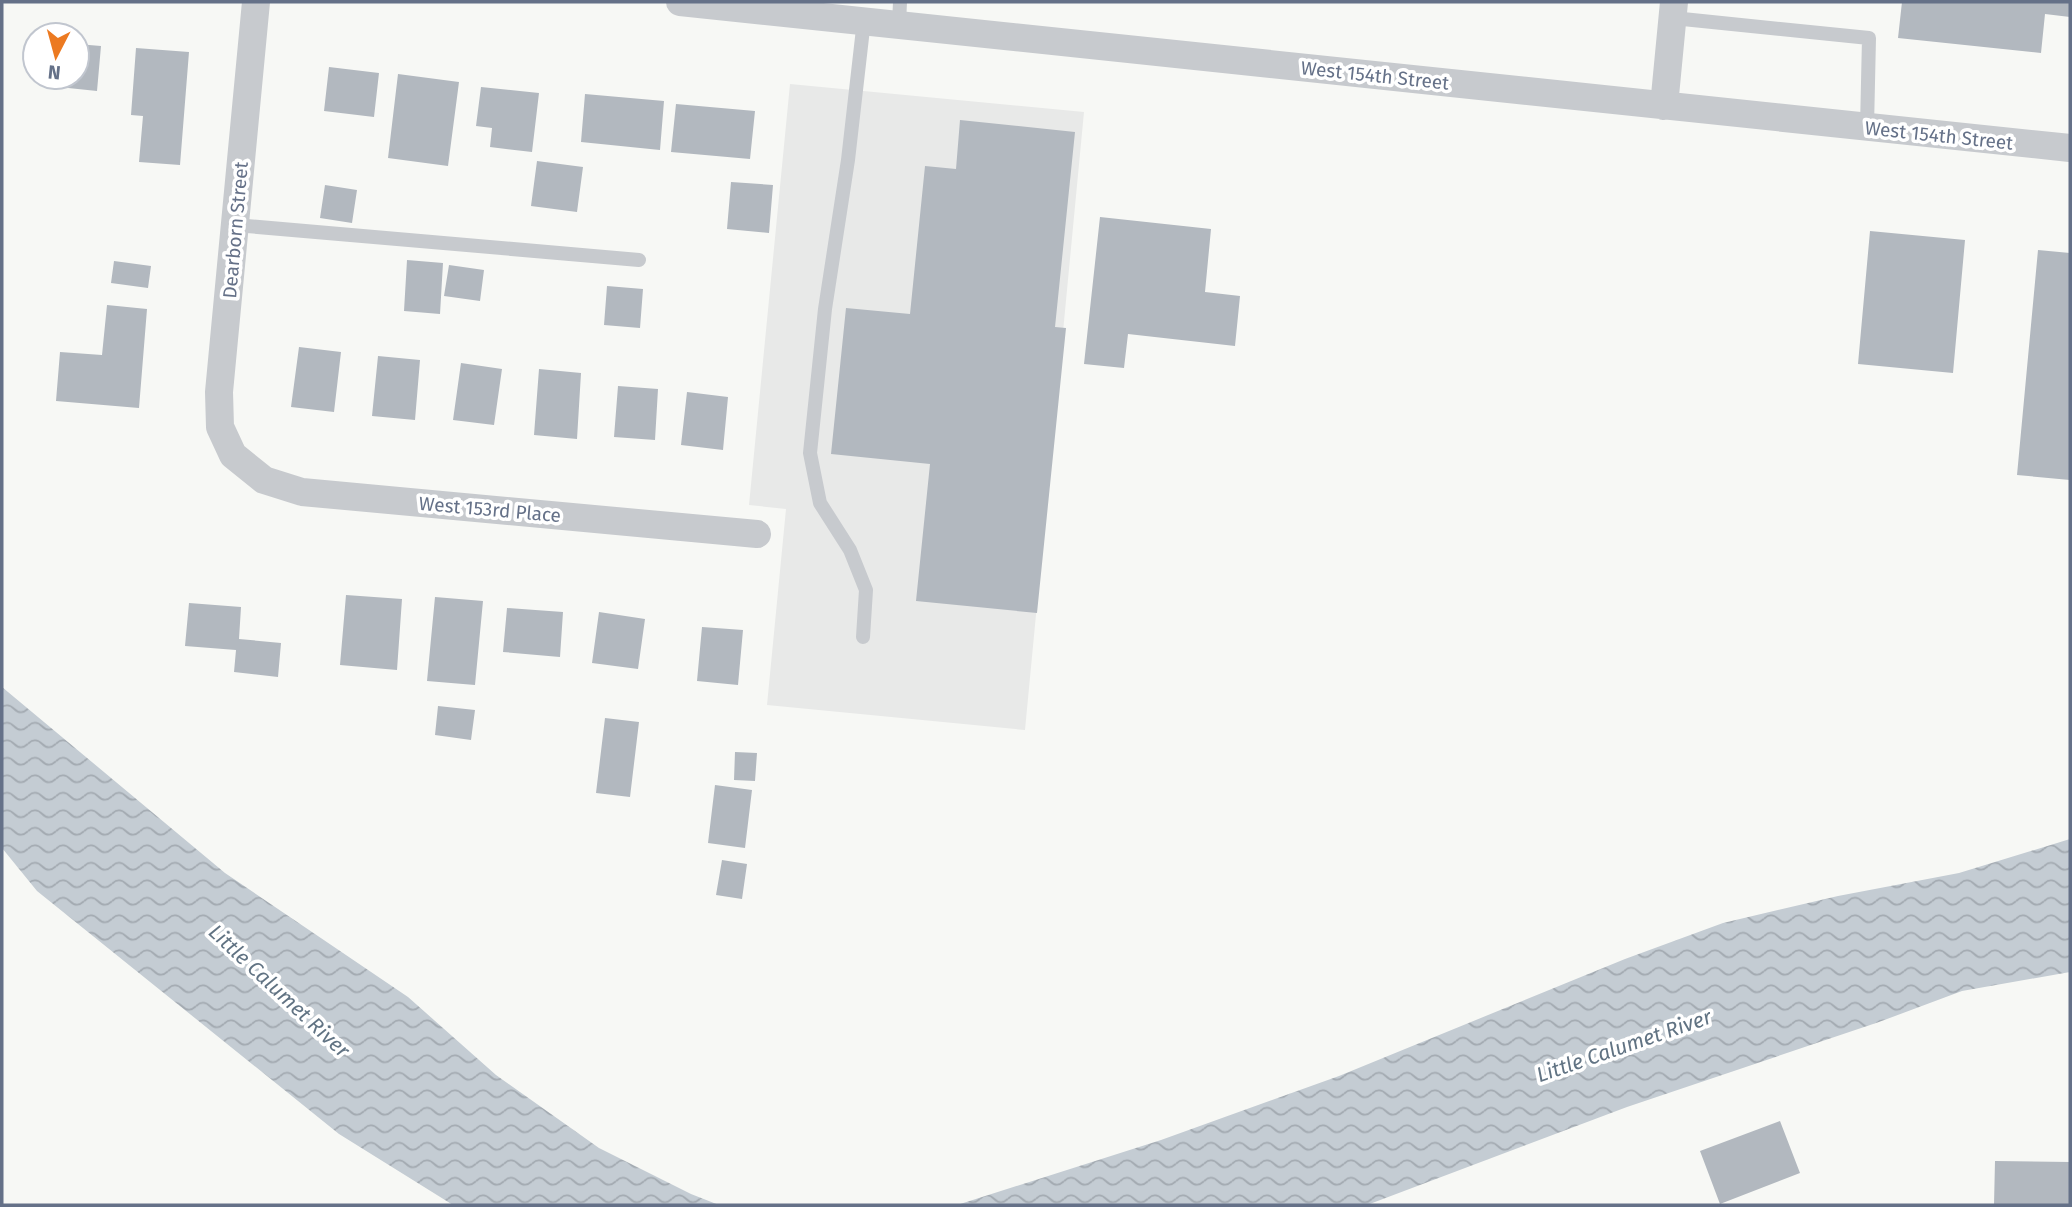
<svg xmlns="http://www.w3.org/2000/svg" width="2072" height="1207" font-family="'Fira Sans',sans-serif">
  <style>
    .built { fill: #e8e9e8 }
    .water { fill: url(#water-waves) }
    .building { fill: #b2b8bf }
    .lines { fill: none; stroke-linecap: round; stroke-linejoin: round }
    .lane { stroke: #c7cace; stroke-width: 14 }
    .street { stroke: #c7cace; stroke-width: 28 }
    .labels { text-anchor: middle; stroke-width: 7; stroke-linejoin: round; paint-order: stroke }
    .street-label { font-size: 19px; fill: #657188; stroke: #fff }
    .water-label { font-size: 21px; font-style: italic; fill: #617383; stroke: #fff }
  </style>
  <defs>
    <pattern id="water-waves" width="16" height="10" patternUnits="userSpaceOnUse" patternTransform="scale(1.75)"><rect width="16" height="10" fill="#c4ccd3"/><path d="M0 5q4-4 8 0t8 0" fill="none" stroke="#a3aab1"/></pattern>
  </defs>
  <rect width="100%" height="100%" fill="#f7f8f5"/>
  <path class="built" d="M790,84L1084,112L1025,730L767,705L786,509L749,505Z"/>
  <path class="water" d="M2,687L225,873L408,997L496,1075L599,1148L691,1194L719,1205H453L339,1134L37,891L2,848Z
    M2070,839V972L1962,991L1879,1022L1627,1107L1367,1205H957L1161,1140L1339,1076L1625,959L1723,923L1838,896L1959,873Z"/>
  <path class="building" d="M1902,2H2070V17L2045,14L2041,53L1898,38Z
    M77,44L101,46L97,91L49,86V77H77Z
    M136,48L189,52L180,165L139,162L143,116L131,115Z
    M329,67L379,73L374,117L324,111Z
    M398,74L459,82L448,166L388,158Z
    M481,87L539,93L532,152L490,147L492,128L476,126Z
    M585,94L664,101L660,150L581,142Z
    M676,104L755,111L750,159L671,152Z
    M960,120L1075,132L1055,327L1066,328L1037,613L916,601L930,464L831,454L846,308L910,314L925,166L956,169Z
    M537,161L583,167L577,212L531,206Z
    M731,182L773,185L769,233L727,229Z
    M325,185L357,190L352,223L320,218Z
    M1100,217L1211,229L1205,292L1240,296L1235,346L1128,334L1124,368L1084,364Z
    M1870,231L1965,240L1953,373L1858,364Z
    M2038,250L2070,253V480L2017,475Z
    M407,260L443,263L440,314L404,311Z
    M114,261L151,266L148,288L111,283Z
    M449,265L484,270L480,301L444,296Z
    M607,286L643,289L640,328L604,325Z
    M107,305L147,309L139,408L56,401L60,352L102,355Z
    M299,347L341,352L334,412L291,407Z
    M378,356L420,360L415,420L372,416Z
    M461,363L502,369L494,425L453,420Z
    M539,369L581,373L577,439L534,435Z
    M618,386L658,389L655,440L614,437Z
    M687,392L728,397L723,450L681,445Z
    M346,595L402,599L397,670L340,665Z
    M435,597L483,601L475,685L427,681Z
    M189,603L241,607L239,639L281,643L278,677L234,672L236,650L185,646Z
    M507,608L563,612L560,657L503,652Z
    M599,612L645,619L638,669L592,663Z
    M702,627L743,630L738,685L697,681Z
    M438,706L475,710L471,740L435,735Z
    M605,718L639,722L630,797L596,793Z
    M735,752L757,753L755,781L734,780Z
    M715,785L752,790L745,848L708,843Z
    M722,860L747,864L742,899L716,895Z
    M1780,1121L1800,1173L1720,1204L1700,1151Z
    M1995,1161L2070,1162V1205H1994Z"/>
  <g class="lines">
    <path class="lane" d="M1673,18L1869,38L1867,127
      M899,24L900,2
      M235,225L639,260
      M863,637L866,590L850,550L820,503L810,453L825,309L848,160L864,20"/>
    <path class="street" d="M256,2L219,392L220,427L233,455L264,480L302,492L757,534
      M680,2L2070,148
      M1664,106L1674,2"/>
  </g>
  <g class="labels">
    <g class="street-label">
      <text transform="translate(1375 75) rotate(6)" y="7">West 154th Street</text>
      <text transform="translate(1939 135) rotate(6)" y="7">West 154th Street</text>
      <text transform="translate(235 230) rotate(-85)" y="7">Dearborn Street</text>
      <text transform="translate(490 509) rotate(5)" y="7">West 153rd Place</text>
    </g>
    <g class="water-label">
      <text transform="translate(279 991) rotate(43)" y="7">Little Calumet River</text>
      <text transform="translate(1624 1046) rotate(-19)" y="7">Little Calumet River</text>
    </g>
  </g>
  <rect width="2072" height="1207" fill="none" stroke="#657188" stroke-width="7"/>
  <g transform="translate(56 56) rotate(186)"><circle r="33" fill="#ffffff" stroke="#c1c6cf" stroke-width="2"/>
  <path d="M0-5L12 26L0 18L-12 26Z" fill="#ec7a21"/>
  <text y="-10" font-size="19" font-weight="bold" text-anchor="middle" fill="#657188">N</text>
  </g>
</svg>
